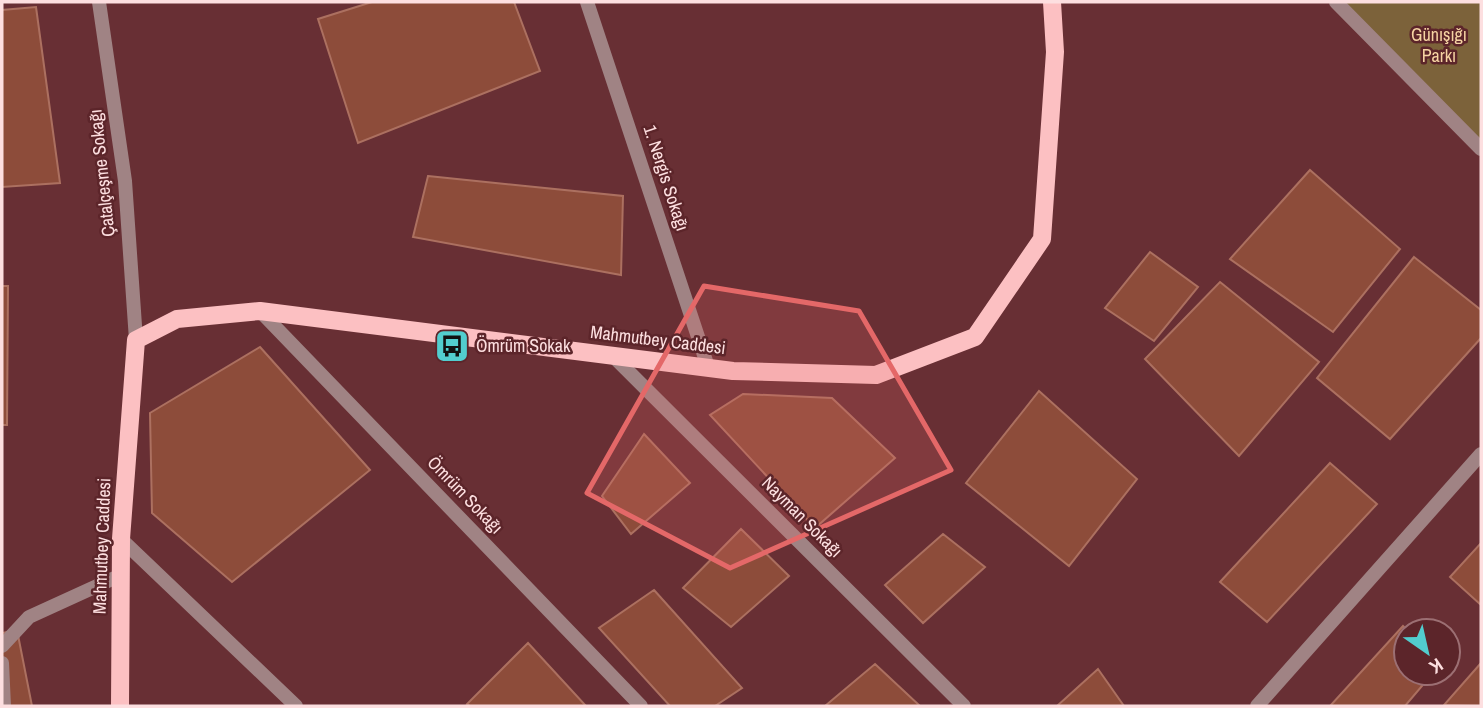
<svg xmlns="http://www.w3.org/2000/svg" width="1483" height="708" font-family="'Archivo Narrow',sans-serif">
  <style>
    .green { fill: #7c623a }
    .building { fill: #8d4c3a; stroke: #ac7060; stroke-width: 2 }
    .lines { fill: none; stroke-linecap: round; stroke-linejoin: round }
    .service { stroke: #a08384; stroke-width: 14 }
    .minor { stroke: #a08384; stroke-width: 14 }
    .primary { stroke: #fcc0c2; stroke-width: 18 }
    .marked { fill: #e46868; fill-opacity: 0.2; stroke: #e46868; stroke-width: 5; stroke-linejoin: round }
    .labels { text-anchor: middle; stroke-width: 5; stroke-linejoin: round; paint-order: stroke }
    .park-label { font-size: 18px; fill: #f6d4a3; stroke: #5c252a }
    .street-label { font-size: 18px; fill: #fddfe0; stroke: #5c252a }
    .poi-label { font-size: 18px; fill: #fddfe0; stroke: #5c252a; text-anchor: start }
  </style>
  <rect width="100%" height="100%" fill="#682f34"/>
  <path class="green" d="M1336,2H1481V149Z"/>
  <path class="building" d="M372,2H514L540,71L358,143L318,19Z
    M36,7L60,183L2,187V10Z
    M1310,170L1400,249L1333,332L1230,259Z
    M428,176L623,196L621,275L413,237Z
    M1150,252L1198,287L1154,341L1105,308Z
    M1414,257L1481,310V338L1390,439L1317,378Z
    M1220,282L1319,362L1239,456L1145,359Z
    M2,286H8L7,425H2Z
    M260,347L370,470L232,582L152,513L150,413Z
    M1039,391L1137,479L1069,566L966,483Z
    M743,394L832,398L895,458L815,528L710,415Z
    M644,434L690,483L631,534L602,496Z
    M1330,463L1377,504L1267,622L1220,582Z
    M741,529L789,576L731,627L683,588Z
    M943,534L985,567L923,623L885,585Z
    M1481,543V605L1450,577Z
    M654,590L742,688L715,706H670L599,628Z
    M1403,626L1408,631H1406V673H1433L1405,706H1330Z
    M17,630L32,706H2V633Z
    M528,643L586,706H470L467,704Z
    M1481,663V706L1444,705Z
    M875,664L920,706H825Z
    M1098,669L1124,706H1057Z"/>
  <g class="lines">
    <path class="service" d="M2,646L29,617L121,575
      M2,663L4,706"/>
    <path class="minor" d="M99,2L125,181L136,340
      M587,2L708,367
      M1336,2L1481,149
      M260,311L641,706
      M613,356L964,706
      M121,539L296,706
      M1257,706L1481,454"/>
    <path class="primary" d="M120,706L121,539L136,340L177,319L260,311L733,371L876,375L975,337L1042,239L1055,52L1052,2"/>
  </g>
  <path class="marked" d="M704,286L859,311L951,470L730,568L587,493Z"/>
  <defs>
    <g id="bus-square" transform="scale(1.75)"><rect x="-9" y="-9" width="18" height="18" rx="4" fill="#52cdce" stroke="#5c252a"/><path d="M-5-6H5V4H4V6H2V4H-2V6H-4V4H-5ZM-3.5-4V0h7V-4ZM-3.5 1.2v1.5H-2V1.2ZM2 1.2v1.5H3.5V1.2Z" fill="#111"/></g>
  </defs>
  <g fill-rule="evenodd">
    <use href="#bus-square" x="452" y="346"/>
  </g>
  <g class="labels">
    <g class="park-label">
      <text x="1439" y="41">Günışığı<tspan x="1439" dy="21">Parkı</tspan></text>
    </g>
    <g class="street-label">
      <text transform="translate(102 173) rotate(-96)" y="6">Çatalçeşme Sokağı</text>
      <text transform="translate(666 178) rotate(72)" y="6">1. Nergis Sokağı</text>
      <text transform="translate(658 340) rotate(7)" y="6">Mahmutbey Caddesi</text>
      <text transform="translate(465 495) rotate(46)" y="6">Ömrüm Sokağı</text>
      <text transform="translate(802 517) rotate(45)" y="6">Nayman Sokağı</text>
      <text transform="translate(102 546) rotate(-88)" y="6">Mahmutbey Caddesi</text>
    </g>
    <g class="poi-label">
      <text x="476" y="352">Ömrüm Sokak</text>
    </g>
  </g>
  <rect width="1483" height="708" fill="none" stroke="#fddfe0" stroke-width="7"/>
  <g transform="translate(1427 652) rotate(146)"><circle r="33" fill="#5c252a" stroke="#9c6f73" stroke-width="2"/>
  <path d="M0-5L12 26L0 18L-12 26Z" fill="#52cdce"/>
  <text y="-10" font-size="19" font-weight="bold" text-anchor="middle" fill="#fddfe0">K</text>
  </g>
</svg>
